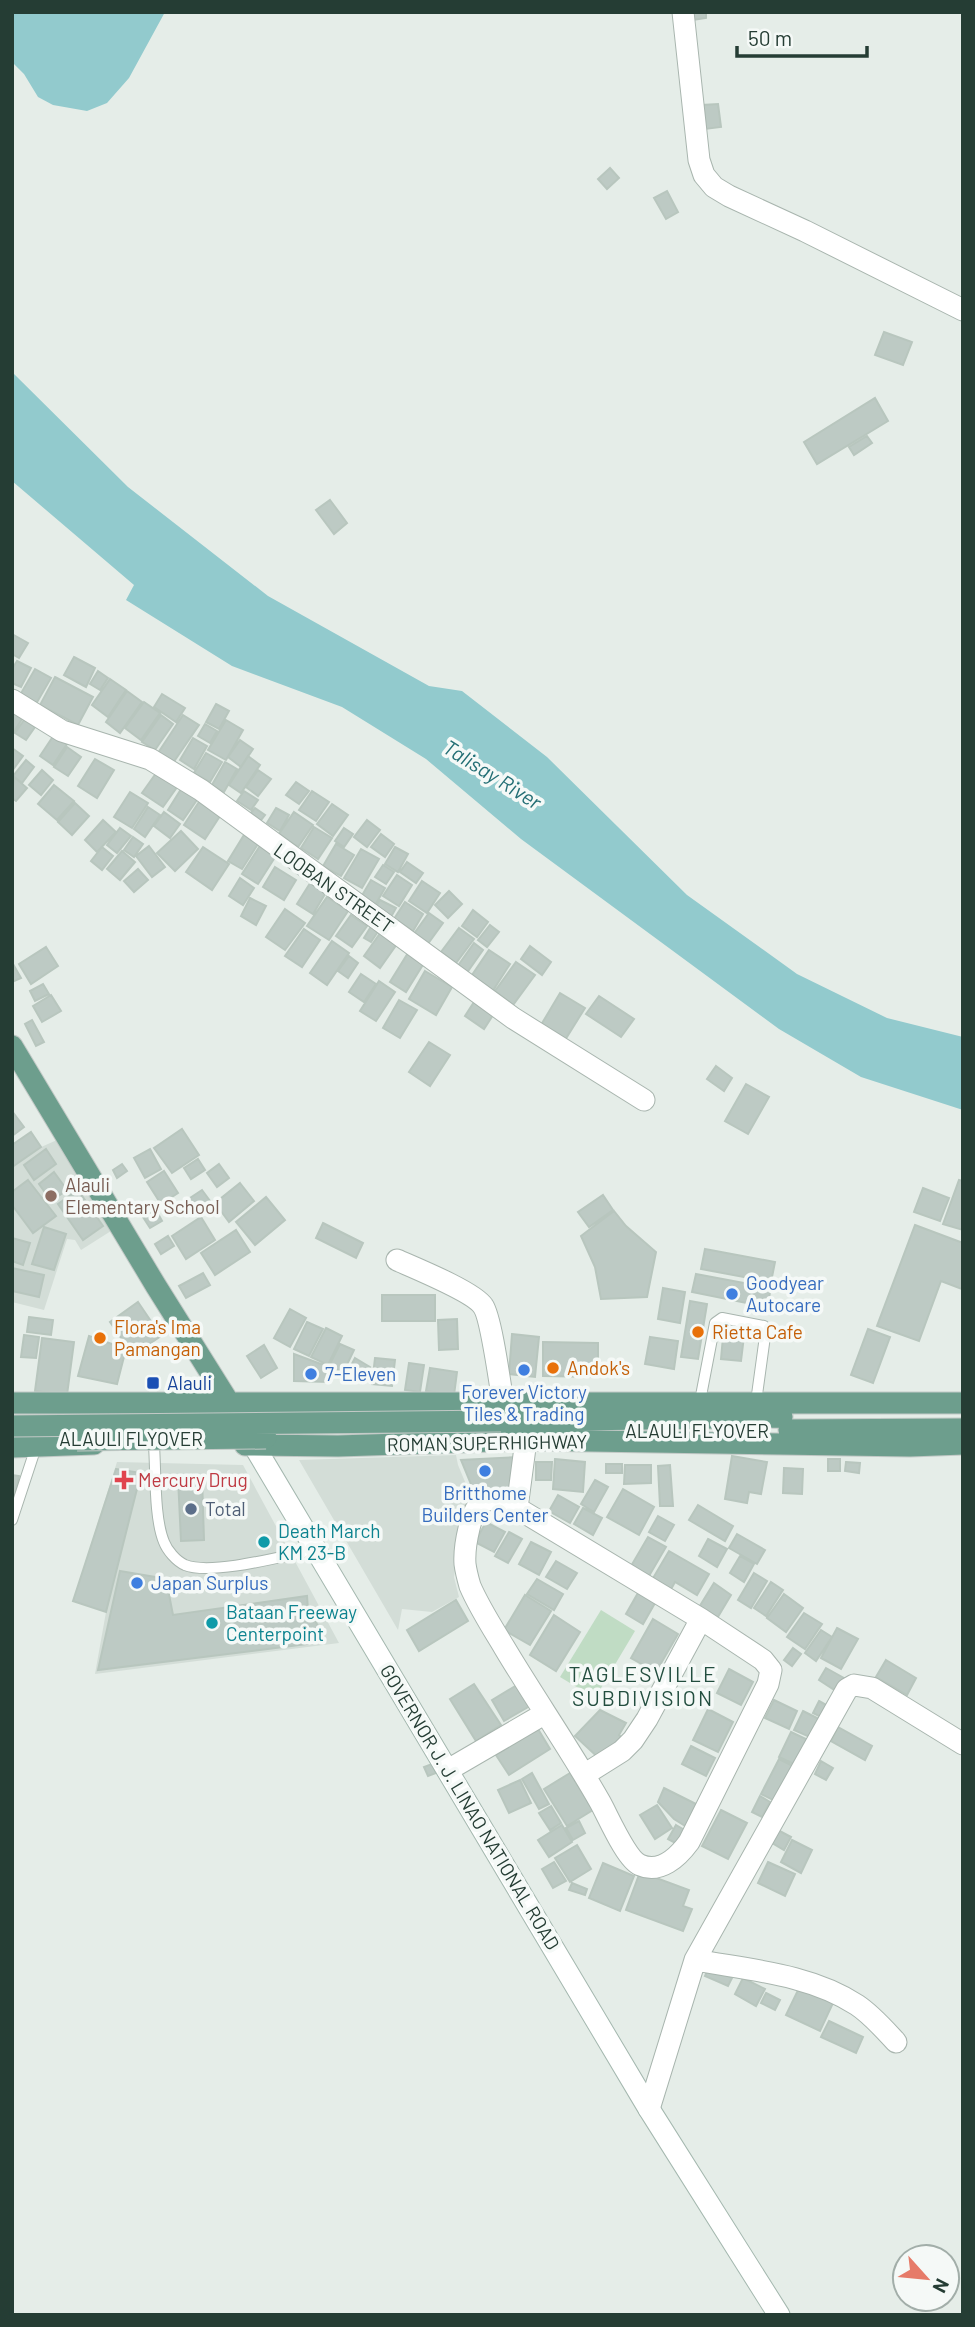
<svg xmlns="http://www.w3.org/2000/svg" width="975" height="2327" font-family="Barlow,sans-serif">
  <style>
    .built { fill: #d3ddd7 }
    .green { fill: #c0dcc4 }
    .water { fill: #92cacd }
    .building { fill: #bdcac4; stroke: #b8c6be; stroke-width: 2 }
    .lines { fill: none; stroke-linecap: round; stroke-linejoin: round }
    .service-casing { stroke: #a8b5ae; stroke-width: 12 }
    .minor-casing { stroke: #a8b5ae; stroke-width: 23 }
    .secondary-casing { stroke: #a4b8af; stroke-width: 23 }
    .primary-casing { stroke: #c2c9c6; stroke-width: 23 }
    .service { stroke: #fff; stroke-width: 10 }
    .minor { stroke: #fff; stroke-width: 21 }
    .secondary { stroke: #fff; stroke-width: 21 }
    .primary { stroke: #6d9e8d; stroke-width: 21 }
    .primary-bridge-casing { stroke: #c2c9c6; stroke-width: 23; stroke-linecap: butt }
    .primary-bridge { stroke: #6d9e8d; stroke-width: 21 }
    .education-dot { fill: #8d6e63; stroke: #f5f9f7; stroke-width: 2.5 }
    .shop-dot { fill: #3f7fe0; stroke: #f5f9f7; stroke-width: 2.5 }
    .food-dot { fill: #e8710a; stroke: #f5f9f7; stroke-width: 2.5 }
    .transit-dot { fill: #1a4fb4; stroke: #f5f9f7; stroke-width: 2.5 }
    .health-dot { fill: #e0444e; stroke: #f5f9f7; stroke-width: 2.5 }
    .service-dot { fill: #5c6f8a; stroke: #f5f9f7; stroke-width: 2.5 }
    .culture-dot { fill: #0f9aa8; stroke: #f5f9f7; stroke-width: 2.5 }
    .labels { text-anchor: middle; stroke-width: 7; stroke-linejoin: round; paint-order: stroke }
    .street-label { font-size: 19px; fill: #253d34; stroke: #f5f9f7 }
    .education-label { font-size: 19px; fill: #785e54; stroke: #f5f9f7; text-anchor: start }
    .shop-label { font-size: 19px; fill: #366cbe; stroke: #f5f9f7; text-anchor: start }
    .food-label { font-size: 19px; fill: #c56008; stroke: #f5f9f7; text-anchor: start }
    .transit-label { font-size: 19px; fill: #164399; stroke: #f5f9f7; text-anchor: start }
    .health-label { font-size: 19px; fill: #be3a42; stroke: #f5f9f7; text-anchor: start }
    .service-label { font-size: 19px; fill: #4e5e75; stroke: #f5f9f7; text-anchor: start }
    .culture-label { font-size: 19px; fill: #0d838f; stroke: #f5f9f7; text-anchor: start }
    .water-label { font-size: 21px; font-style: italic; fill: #246f75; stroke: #f5f9f7 }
    .neighbourhood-label { font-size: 21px; letter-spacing: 2px; fill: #234e3f; stroke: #f5f9f7 }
  </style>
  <rect width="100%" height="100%" fill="#e5ede8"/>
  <path class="built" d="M57,1140L111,1231L81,1250L75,1240L67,1239L44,1310L12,1302V1160Z
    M456,1455L458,1465L473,1501L464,1513L454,1577L459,1597L432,1612L402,1609L398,1630L299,1460Z
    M117,1462L243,1465L339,1643L95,1674L106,1612L73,1601Z"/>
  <path class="green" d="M601,1610L635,1631L595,1698L560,1677Z"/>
  <path class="water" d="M12,12H165L129,78L107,103L87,111L53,105L38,97L24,74L12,62Z
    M12,372L128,487L268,596L429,686L462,691L547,757L687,895L797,974L887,1018L963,1037V1110L861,1077L779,1029L521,839L426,759L342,707L232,666L126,600L134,585L12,481Z"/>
  <path class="building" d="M691,12H706V18L692,20Z
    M718,104L721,127L705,129L702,105Z
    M610,168L619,178L607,189L598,179Z
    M667,191L678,212L666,219L654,198Z
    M884,332L912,342L903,365L875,355Z
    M875,398L888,421L817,464L804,442Z
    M867,436L872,443L854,455L849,447Z
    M330,500L347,523L334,534L316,510Z
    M12,634L28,643L19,658L12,654Z
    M74,657L95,668L86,687L64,675Z
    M17,661L31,668L21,687L12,683V669Z
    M35,669L51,678L36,704L20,695Z
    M98,671L108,678L100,690L90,684Z
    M55,677L93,697L78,725L40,705Z
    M110,679L126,690L108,717L92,705Z
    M127,691L142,702L120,733L106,722Z
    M162,694L185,708L176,722L154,707Z
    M144,702L160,713L141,740L125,728Z
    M216,704L229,711L219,729L206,722Z
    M12,713L22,719L13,733L12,732Z
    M161,715L173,724L155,750L142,742Z
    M183,715L199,725L173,763L158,753Z
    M24,720L35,727L26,740L15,733Z
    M226,720L243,730L226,760L208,750Z
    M205,724L217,731L210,743L198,736Z
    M56,732L69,741L53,765L40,756Z
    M193,738L207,746L194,769L180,760Z
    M240,740L253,749L241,767L228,757Z
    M67,747L81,757L68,776L54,767Z
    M12,748L23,756L12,771Z
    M206,753L222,762L210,782L194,773Z
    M248,756L260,765L241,793L229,785Z
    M95,759L114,770L97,798L78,786Z
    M26,760L34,767L22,783L13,776Z
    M225,762L237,769L224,792L212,785Z
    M159,769L180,783L163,807L142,793Z
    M42,770L53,780L41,795L29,785Z
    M258,770L271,779L258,796L246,787Z
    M14,777L27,788L16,801L12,798Z
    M296,782L309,791L299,804L286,795Z
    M54,785L74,801L57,820L38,804Z
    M183,786L199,797L183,820L168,810Z
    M244,791L258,800L251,810L237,801Z
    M312,791L329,802L316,821L299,810Z
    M130,792L148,803L132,828L114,817Z
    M199,802L220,816L205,839L184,825Z
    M75,803L89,816L72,835L58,822Z
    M332,804L348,815L333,836L317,824Z
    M148,807L160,815L145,837L134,829Z
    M255,808L265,815L258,824L248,816Z
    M276,808L289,815L280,831L267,823Z
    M164,812L180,824L170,838L154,826Z
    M294,812L313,825L298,847L279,834Z
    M103,820L116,832L97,852L85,840Z
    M367,820L380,830L367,847L354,837Z
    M314,827L332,838L318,859L301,848Z
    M120,828L131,836L117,853L107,845Z
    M344,828L353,834L344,847L335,841Z
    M181,831L198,849L175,871L157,853Z
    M381,834L394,844L385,857L371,847Z
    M244,835L258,844L242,869L228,861Z
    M133,837L143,844L134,857L124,850Z
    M261,844L277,854L258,884L242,874Z
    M336,844L354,855L341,876L323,866Z
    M149,846L165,867L152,877L136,856Z
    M102,847L113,856L102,870L91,861Z
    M203,847L229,864L212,890L186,872Z
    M395,847L408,854L398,872L385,864Z
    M361,849L379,859L362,888L344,878Z
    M122,851L135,862L120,880L107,869Z
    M407,862L423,873L416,883L400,872Z
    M383,865L394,872L386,884L375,877Z
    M275,867L296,880L284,900L263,887Z
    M138,869L148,880L134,892L124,881Z
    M397,875L412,885L399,906L383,896Z
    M240,878L254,888L243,905L229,896Z
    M312,880L328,889L313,914L297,904Z
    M371,880L385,888L374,907L360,899Z
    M422,881L440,893L427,913L409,901Z
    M449,891L462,904L448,918L435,905Z
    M327,897L348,911L329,940L307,926Z
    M250,898L266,906L256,925L241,916Z
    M380,900L396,908L391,917L375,908Z
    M405,902L423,914L413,931L394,919Z
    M285,909L305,923L285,950L266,937Z
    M473,910L488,922L477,937L462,926Z
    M429,913L443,923L427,945L413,935Z
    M351,915L367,926L352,947L336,936Z
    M372,925L379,930L371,942L364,938Z
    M490,925L499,932L487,947L478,940Z
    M459,928L474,939L456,963L441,952Z
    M304,929L320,940L302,967L285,956Z
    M381,932L397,944L380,968L364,956Z
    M332,941L349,953L327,985L310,973Z
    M474,943L483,950L466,974L457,967Z
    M530,946L551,962L542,975L521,959Z
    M46,947L58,966L31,984L19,964Z
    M489,950L510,964L492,992L470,978Z
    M408,953L424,963L406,992L390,982Z
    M349,956L358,963L348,978L338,971Z
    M516,962L535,975L513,1005L495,991Z
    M13,964L21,978L12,982V965Z
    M425,971L452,987L436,1015L409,999Z
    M361,974L376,984L364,1002L349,992Z
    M379,981L395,992L376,1021L360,1011Z
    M43,984L49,994L35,1001L30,991Z
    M560,993L585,1008L565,1040L541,1025Z
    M51,995L61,1011L42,1022L33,1006Z
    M599,996L634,1019L621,1037L586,1014Z
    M476,999L495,1012L484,1029L465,1016Z
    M399,1000L417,1010L400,1038L383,1028Z
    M32,1020L44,1042L36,1046L25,1024Z
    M429,1042L450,1055L430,1086L409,1072Z
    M716,1066L732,1078L724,1091L707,1079Z
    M746,1084L769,1097L748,1134L725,1121Z
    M12,1111L24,1127L12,1136Z
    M182,1129L199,1155L172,1173L154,1148Z
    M31,1132L41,1147L12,1167V1145Z
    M46,1149L56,1164L34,1180L24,1165Z
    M150,1149L161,1169L145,1178L134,1158Z
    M198,1159L205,1170L191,1179L184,1168Z
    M122,1164L127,1171L117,1178L113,1170Z
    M219,1164L229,1178L217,1187L207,1173Z
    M164,1171L178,1193L161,1204L147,1182Z
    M54,1172L67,1190L51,1201L39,1184Z
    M28,1180L56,1216L33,1233L12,1205V1192Z
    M959,1180L963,1181V1230L943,1224Z
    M240,1183L254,1201L229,1222L215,1203Z
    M923,1188L949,1198L940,1221L914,1212Z
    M78,1190L103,1226L83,1240L58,1204Z
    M202,1190L213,1205L198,1215L187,1200Z
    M603,1195L613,1210L589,1227L578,1212Z
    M266,1197L285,1220L255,1245L236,1222Z
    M156,1210L162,1221L150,1228L143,1217Z
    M614,1211L626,1226L656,1252L647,1297L601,1299L595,1267L581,1236Z
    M201,1217L215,1240L186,1259L172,1236Z
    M323,1223L363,1243L356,1258L316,1238Z
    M915,1225L963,1243L962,1289L941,1281L919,1341L877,1326Z
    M44,1227L66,1234L54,1270L32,1264Z
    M236,1230L250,1252L215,1275L201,1253Z
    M168,1236L174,1246L161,1254L155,1244Z
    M12,1238L30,1243L23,1265L12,1261Z
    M705,1249L775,1262L771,1282L701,1269Z
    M12,1268L44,1275L39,1297L12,1291Z
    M203,1273L210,1285L186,1298L179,1286Z
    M696,1274L771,1288L767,1307L692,1292Z
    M663,1288L685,1292L680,1323L658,1319Z
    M382,1295H435V1321H382Z
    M690,1301L707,1304L698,1359L681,1357Z
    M138,1302L161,1336L133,1355L110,1322Z
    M290,1309L306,1318L290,1347L274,1338Z
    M29,1317L53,1320L51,1335L27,1332Z
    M457,1319L458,1349L439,1350L438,1320Z
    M307,1322L323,1329L309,1356L294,1349Z
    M724,1326L745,1328L741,1361L721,1359Z
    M326,1328L342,1336L328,1365L311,1357Z
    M868,1329L890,1337L873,1383L851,1375Z
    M512,1334L539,1337L535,1377L509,1374Z
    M24,1335L39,1337L36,1358L21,1357Z
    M89,1336L126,1349L117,1384L78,1376Z
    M650,1337L678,1341L674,1369L645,1364Z
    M42,1338L74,1342L67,1395L35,1391Z
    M543,1342L598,1343V1377L543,1376Z
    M340,1344L354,1350L343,1373L329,1366Z
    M264,1345L277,1368L261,1378L247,1356Z
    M294,1354L329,1367V1382L294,1381Z
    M355,1358L370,1367L361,1383L346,1375Z
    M375,1358L395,1360L392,1386L372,1384Z
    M409,1363L424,1365L420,1392L405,1390Z
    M430,1368L457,1372L454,1395L426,1391Z
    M732,1456L767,1462L761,1494L749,1492L747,1503L725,1499Z
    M519,1457V1491L475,1494L461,1460Z
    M555,1459L585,1462L583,1492L553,1489Z
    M828,1459H840V1471H828Z
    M536,1462H552L551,1480H536Z
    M846,1462L860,1463L859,1473L845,1471Z
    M606,1464H622V1473H606Z
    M625,1465H651V1483L624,1484Z
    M670,1465L673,1506H660L658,1466Z
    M784,1468L803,1469L802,1494L783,1493Z
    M116,1469L141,1473L106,1612L73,1601Z
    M12,1475L19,1476L15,1498H12Z
    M202,1477L204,1540L181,1541L178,1478Z
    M595,1480L608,1487L594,1512L581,1504Z
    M623,1489L654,1507L639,1535L607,1517Z
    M558,1495L579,1507L570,1523L549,1511Z
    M698,1505L733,1526L725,1541L689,1520Z
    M583,1508L602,1518L593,1535L574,1524Z
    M658,1516L674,1525L665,1541L649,1532Z
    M486,1522L505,1532L494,1552L475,1542Z
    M509,1532L522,1539L508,1563L495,1556Z
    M737,1534L765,1550L757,1564L729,1548Z
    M648,1537L666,1547L649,1576L631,1566Z
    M708,1539L727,1549L717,1567L699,1556Z
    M531,1542L551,1552L539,1575L519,1564Z
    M669,1551L709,1574L697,1595L675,1582L670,1591L652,1580Z
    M740,1556L754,1564L744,1582L730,1573Z
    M556,1561L577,1573L567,1589L546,1577Z
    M120,1571L161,1578L167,1584L173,1615L307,1596L308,1610L322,1632L307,1633L308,1644L98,1670Z
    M754,1573L767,1581L751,1608L738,1600Z
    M537,1579L563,1594L554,1610L527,1594Z
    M771,1582L783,1590L766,1616L754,1608Z
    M714,1583L731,1595L716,1620L698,1609Z
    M638,1593L655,1603L643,1624L626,1614Z
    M784,1594L803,1608L786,1632L767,1618Z
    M525,1595L551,1611L530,1645L504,1630Z
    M456,1600L468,1621L419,1651L407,1630Z
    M804,1613L822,1624L805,1649L787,1637Z
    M554,1615L580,1632L556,1671L530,1655Z
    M653,1619L678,1634L656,1672L631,1658Z
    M837,1628L858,1639L841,1669L821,1658Z
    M821,1630L832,1637L816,1661L805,1653Z
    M793,1648L801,1654L792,1666L784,1660Z
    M886,1660L916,1678L907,1695L876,1677Z
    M826,1668L844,1678L836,1691L819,1680Z
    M729,1669L753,1682L741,1705L717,1693Z
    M474,1684L501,1725L476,1741L450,1699Z
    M517,1685L530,1706L504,1721L492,1700Z
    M774,1700L797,1711L789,1729L765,1718Z
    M819,1701L830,1707L823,1718L813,1713Z
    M708,1709L733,1722L718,1752L693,1740Z
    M600,1710L626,1723L619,1735L623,1739L602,1761L575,1736Z
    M803,1711L821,1720L812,1738L794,1730Z
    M838,1727L872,1746L865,1760L831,1741Z
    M538,1729L550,1749L509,1775L496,1755Z
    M791,1732L810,1741L798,1766L779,1757Z
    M691,1746L715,1758L706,1776L682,1764Z
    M779,1759L795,1767L777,1802L761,1794Z
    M821,1761L833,1768L826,1780L815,1774Z
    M432,1764L436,1773L428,1776L424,1767Z
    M532,1773L549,1804L539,1809L522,1779Z
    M570,1773L593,1810L567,1826L544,1789Z
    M520,1780L531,1803L509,1813L498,1790Z
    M664,1788L698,1805L687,1827L674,1819L658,1802Z
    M760,1796L770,1802L762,1817L752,1812Z
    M657,1805L672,1828L655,1839L640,1815Z
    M551,1806L561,1823L550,1830L539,1813Z
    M721,1810L747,1823L728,1859L702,1846Z
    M579,1821L585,1833L573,1840L566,1828Z
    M562,1825L572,1842L549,1857L538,1840Z
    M676,1825L686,1831L679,1845L668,1839Z
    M774,1828L791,1837L784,1850L767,1840Z
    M792,1840L812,1850L801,1873L781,1862Z
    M577,1845L591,1869L570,1882L555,1858Z
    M554,1862L566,1881L553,1888L542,1869Z
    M768,1862L795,1874L785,1896L758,1883Z
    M603,1863L634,1876L620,1911L589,1898Z
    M640,1872L689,1890L683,1906L692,1909L683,1931L626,1910Z
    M572,1883L587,1889L585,1895L569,1890Z
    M709,1967L732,1978L728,1986L705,1976Z
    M743,1978L765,1989L756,2006L735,1994Z
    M800,1986L833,2003L820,2031L786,2015Z
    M766,1993L780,2000L775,2010L761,2003Z
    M829,2021L863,2037L856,2053L821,2037Z"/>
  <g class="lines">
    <g class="service-casing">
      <path id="service" d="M700,1401L715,1323L722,1318L764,1326L766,1329L756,1402
        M154,1446C156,1472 154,1518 164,1542C167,1550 176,1561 185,1565C212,1576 287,1555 317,1549
        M12,1520L36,1447"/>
    </g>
    <g class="minor-casing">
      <path id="minor" d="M683,12L699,160L704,175L714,187L729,196L805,231L963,310
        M12,700L62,731L150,759L201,790L513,1018L644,1100
        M397,1260C415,1268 474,1292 483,1306C491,1317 500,1384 503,1402
        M517,1508L701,1619L763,1660L771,1670L768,1684L689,1842C678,1857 660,1874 640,1865C626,1859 608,1816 600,1802C570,1749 535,1699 504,1647C492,1627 479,1607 470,1586C468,1579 466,1572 465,1564C464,1550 470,1503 486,1500C496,1498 507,1504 517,1508L526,1440
        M448,1770L544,1714
        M584,1775L622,1751L633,1740L647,1719L701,1619
        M695,1960C749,1970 810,1974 857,2005C872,2015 884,2029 896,2042
        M649,2109L695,1960L847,1689L854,1685L872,1688L963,1744"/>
    </g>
    <g class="secondary-casing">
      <path id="secondary" d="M253,1444L649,2109L779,2315"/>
    </g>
    <g class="primary-casing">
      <path id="primary" d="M12,1046L156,1286L235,1412
        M12,1403H963
        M501,1421L782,1417
        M789,1430L963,1429
        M245,1445L338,1446L526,1440L910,1446L963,1444
        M12,1447L94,1444"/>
    </g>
    <use href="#service" class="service"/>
    <use href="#minor" class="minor"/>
    <use href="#secondary" class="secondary"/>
    <use href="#primary" class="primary"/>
    <g class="primary-bridge-casing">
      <path id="primary-bridge" d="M12,1426L501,1421
        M77,1440L266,1438"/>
    </g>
    <use href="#primary-bridge" class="primary-bridge"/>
  </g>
  <circle class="education-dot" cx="51" cy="1196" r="7"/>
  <g class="shop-dot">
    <circle cx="732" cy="1294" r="7"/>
    <circle cx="524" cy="1370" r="7"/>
    <circle cx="311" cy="1374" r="7"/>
    <circle cx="485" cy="1471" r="7"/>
    <circle cx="137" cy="1583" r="7"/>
  </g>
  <g class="food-dot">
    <circle cx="698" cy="1332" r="7"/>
    <circle cx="100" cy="1338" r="7"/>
    <circle cx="553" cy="1368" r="7"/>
  </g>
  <rect class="transit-dot" x="146" y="1376" width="14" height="14" rx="3.5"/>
  <path class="health-dot" d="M120.5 1469.5h7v7h7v7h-7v7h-7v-7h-7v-7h7z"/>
  <circle class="service-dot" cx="191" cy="1509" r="7"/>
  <g class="culture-dot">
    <circle cx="264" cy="1542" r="7"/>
    <circle cx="212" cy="1623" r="7"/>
  </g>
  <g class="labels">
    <g class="street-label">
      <text transform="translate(334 888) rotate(35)" y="7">LOOBAN STREET</text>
      <text x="697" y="1438">ALAULI FLYOVER</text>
      <text x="131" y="1446">ALAULI FLYOVER</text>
      <text transform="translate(487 1443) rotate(-1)" y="7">ROMAN SUPERHIGHWAY</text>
      <text transform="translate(470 1807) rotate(59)" y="7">GOVERNOR J. J. LINAO NATIONAL ROAD</text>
    </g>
    <g class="education-label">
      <text x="65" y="1192">Alauli<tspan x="65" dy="22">Elementary School</tspan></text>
    </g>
    <g class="shop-label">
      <text x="746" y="1290">Goodyear<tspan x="746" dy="22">Autocare</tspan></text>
      <text x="325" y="1381">7-Eleven</text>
      <text x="524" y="1399" text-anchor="middle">Forever Victory<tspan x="524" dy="22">Tiles &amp; Trading</tspan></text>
      <text x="485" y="1500" text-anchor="middle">Britthome<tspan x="485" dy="22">Builders Center</tspan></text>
      <text x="151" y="1590">Japan Surplus</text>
    </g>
    <g class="food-label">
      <text x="114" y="1334">Flora's Ima<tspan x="114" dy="22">Pamangan</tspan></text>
      <text x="712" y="1339">Rietta Cafe</text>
      <text x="567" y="1375">Andok's</text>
    </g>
    <g class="transit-label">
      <text x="167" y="1390">Alauli</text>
    </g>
    <g class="health-label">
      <text x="138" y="1487">Mercury Drug</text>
    </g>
    <g class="service-label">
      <text x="205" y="1516">Total</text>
    </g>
    <g class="culture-label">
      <text x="278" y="1538">Death March<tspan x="278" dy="22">KM 23-B</tspan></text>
      <text x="226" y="1619">Bataan Freeway<tspan x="226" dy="22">Centerpoint</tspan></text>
    </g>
    <g class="water-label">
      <text transform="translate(492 775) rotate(32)" y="7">Talisay River</text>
    </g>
    <g class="neighbourhood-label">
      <text x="643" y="1682">TAGLESVILLE<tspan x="643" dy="24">SUBDIVISION</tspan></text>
    </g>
  </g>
  <rect width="975" height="2327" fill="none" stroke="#253d34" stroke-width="28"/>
  <g transform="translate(926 2278) rotate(117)"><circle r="33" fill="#f5f9f7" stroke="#a2aea9" stroke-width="2"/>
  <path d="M0-5L12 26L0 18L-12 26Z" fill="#e67b69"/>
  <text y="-10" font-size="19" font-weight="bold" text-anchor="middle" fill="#253d34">N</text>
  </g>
  <path d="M737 46v10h130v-10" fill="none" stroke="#253d34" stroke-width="3.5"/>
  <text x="748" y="46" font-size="21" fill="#253d34" stroke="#f5f9f7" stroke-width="5" paint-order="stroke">50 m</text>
</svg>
